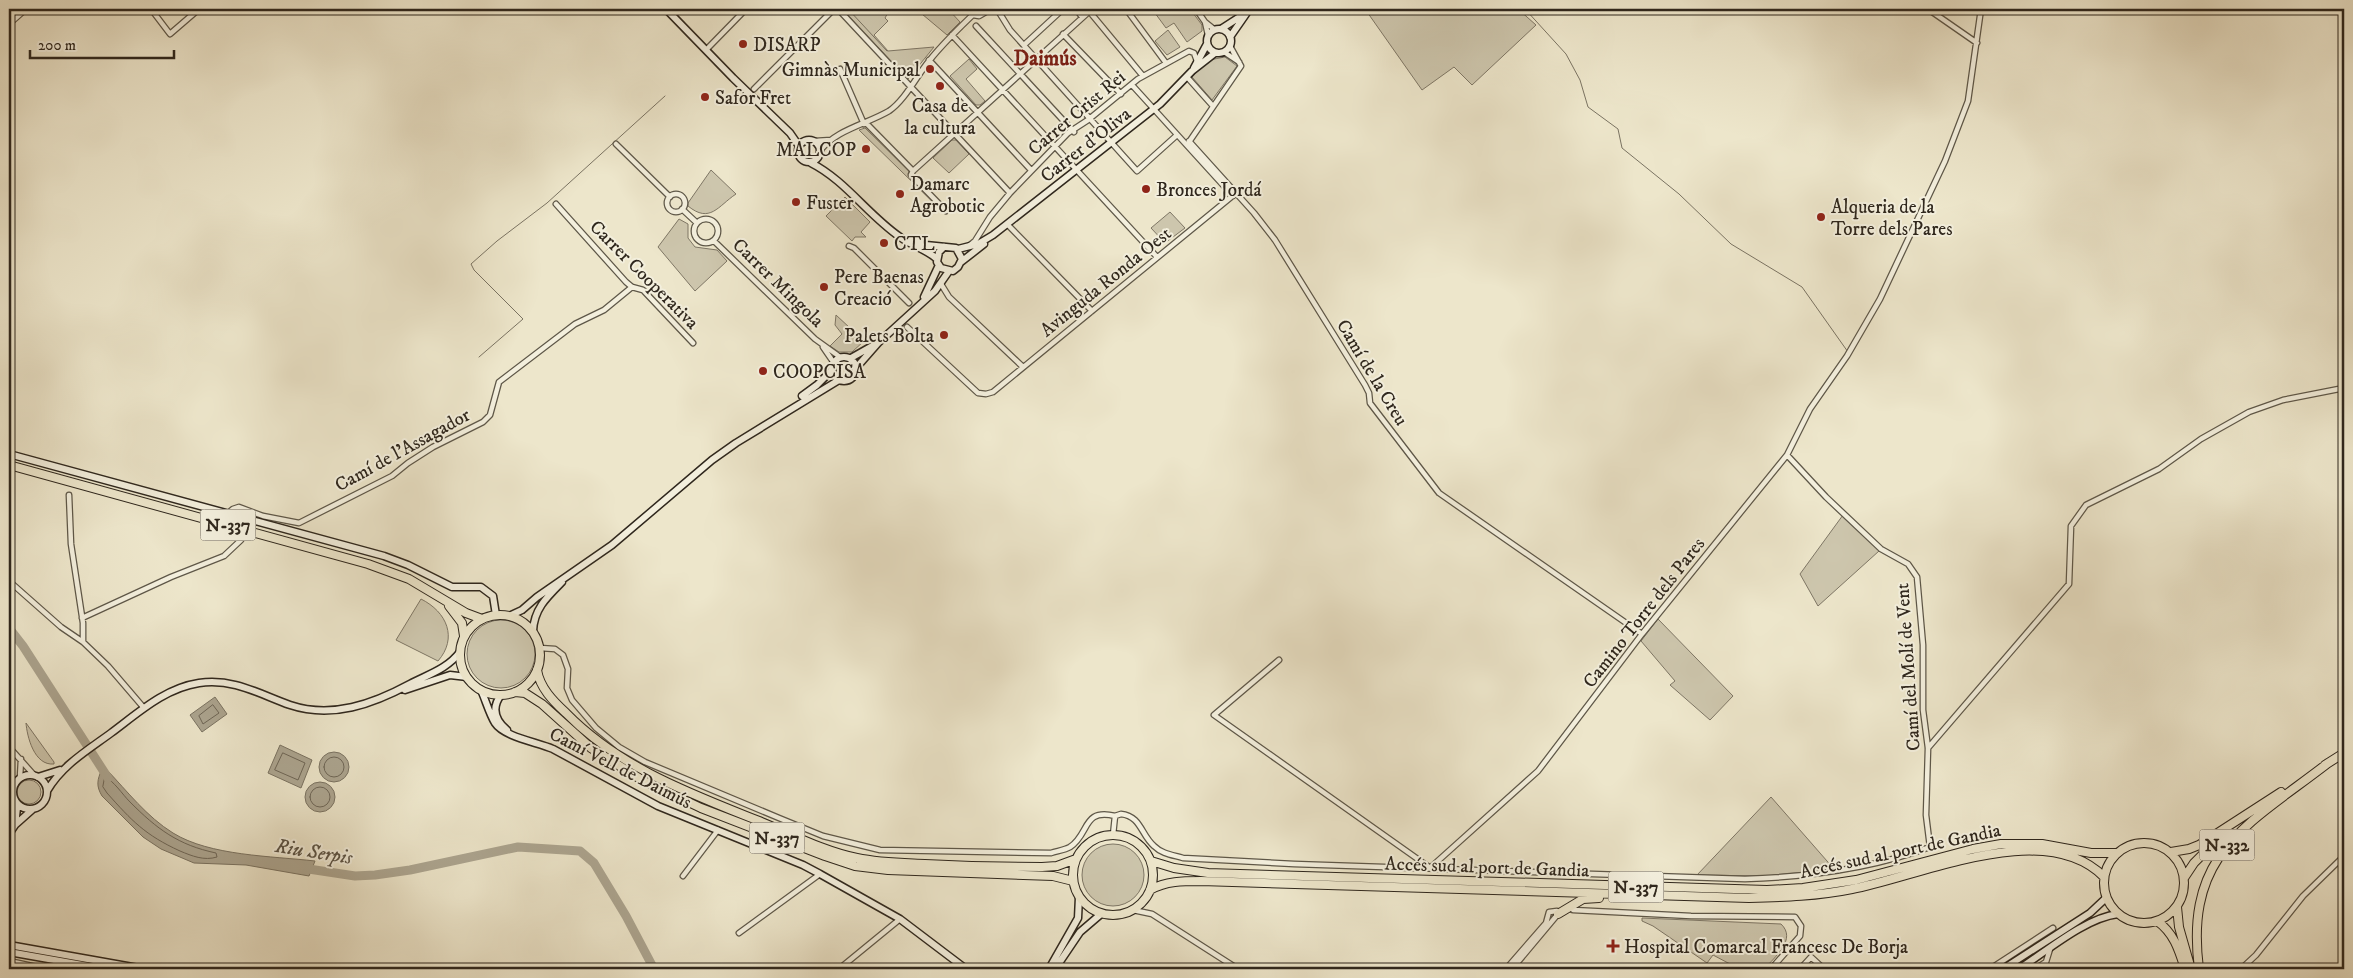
<svg xmlns="http://www.w3.org/2000/svg" width="2353" height="978" font-family="'IM FELL DW Pica',serif">
  <style>
    .green { fill: #cdc6ad; stroke: #7e7665 }
    .water { fill: #aca590; stroke: #7a7362 }
    .lines { fill: none; stroke-linecap: round; stroke-linejoin: round }
    .shore { stroke: #6e6656; stroke-width: 1 }
    .stream { stroke: #7a7362; stroke-width: 1 }
    .river { stroke: #aca590; stroke-width: 9 }
    .street-tunnel { stroke: #c7c0a8; stroke-width: 4.5; stroke-dasharray: 4.5 2; stroke-linecap: butt }
    .street-casing { stroke: #5e5748; stroke-width: 7 }
    .secondary-casing { stroke: #2f271d; stroke-width: 9 }
    .highway-casing { stroke: #2f271d; stroke-width: 10 }
    .street { stroke: #f3efdd; stroke-width: 4.5 }
    .secondary { stroke: #f3efdd; stroke-width: 6 }
    .highway { stroke: #ede6cb; stroke-width: 8 }
    .poi-dot { fill: #8f2418; stroke: #f3efdd; stroke-width: 2 }
    .labels { text-anchor: middle; stroke-width: 4; stroke-linejoin: round; paint-order: stroke }
    .shield { fill: #f3efdd; stroke: #6a6357; stroke-width: 1 }
    .shield-label { font-size: 18px; font-weight: bold; fill: #2f271d }
    .poi-label { font-size: 19px; fill: #2f271d; stroke: #f3efdd; text-anchor: start }
    .street-label { font-size: 19px; fill: #2f271d; stroke: #f3efdd }
    .water-label { font-size: 20px; font-style: italic; fill: #5b5345; stroke: #f3efdd }
    .quarter-label { font-size: 21px; font-weight: bold; fill: #7a1f14; stroke: #f3efdd }
  </style>
  <rect width="100%" height="100%" fill="#ede6cb"/>
  <filter id="stains"><feTurbulence type="fractalNoise" baseFrequency=".004" numOctaves="4"/><feColorMatrix values="0 0 0 0 .2 0 0 0 0 .09 0 0 0 0 .02 0 0 0 .5 -.17"/></filter>
  <radialGradient id="worn" r=".72"><stop offset=".6" stop-color="#630" stop-opacity="0"/><stop offset="1" stop-color="#630" stop-opacity=".3"/></radialGradient>
  <path class="green" d="M842,9H890L885,18L888,21L874,35L888,51L934,47L908,79Z
    M916,9H948L960,22L947,35Z
    M1152,9H1190L1202,25V31L1187,42L1174,23L1166,28Z
    M1365,9H1518L1536,25L1472,85L1454,67L1422,90Z
    M1168,30L1180,47L1167,55L1155,41Z
    M1225,57L1237,66L1212,100L1192,77L1209,60Z
    M969,59L977,69L966,79L985,101L980,105H976L950,76Z
    M865,128L909,171L908,174L942,209L941,210L859,130Z
    M952,140H956L969,154L949,173L933,158Z
    M711,170L736,194C718,206 710,224 688,206V203Z
    M845,197L870,222L861,232L866,237H855L852,241L826,216Z
    M1170,212L1185,228L1165,243L1151,228Z
    M679,219L688,224V238L695,247L717,250L727,261L695,291L658,247Z
    M836,315L864,341L852,352H839L830,346L842,334L835,325Z
    M1843,515L1879,551L1818,606L1800,574Z
    M421,599C447,612 458,638 438,661L396,640Z
    M1658,619L1733,696L1710,720L1670,685L1675,681L1641,641Z
    M467 654a34 34 0 1 1 68 0a34 34 0 1 1-68 0Z
    M26,723L54,762V764C34,766 27,736 26,723Z
    M17 792a12 12 0 1 1 24 0a12 12 0 1 1-24 0Z
    M1771,797L1834,869L1766,876L1697,875Z
    M1082 875a31 31 0 1 1 62 0a31 31 0 1 1-62 0Z
    M1642,918L1781,924C1797,939 1775,957 1764,969H1726L1730,964L1713,955L1707,963L1653,926L1642,921Z"/>
  <path class="water" d="M215,697L227,714L202,732L190,715Z
    M280,745L312,760L301,788L268,773Z
    M319 767a15 15 0 1 1 30 0a15 15 0 1 1-30 0Z
    M102,769L107,770C127,791 147,817 173,833C210,856 272,856 315,861L309,876L246,865L194,863L161,849L143,837L102,796C96,786 97,780 102,769Z
    M305 797a15 15 0 1 1 30 0a15 15 0 1 1-30 0Z"/>
  <g class="lines">
    <path class="shore" d="M213,705L219,713L203,724L199,716Z
      M283,753L305,763L298,780L275,770Z
      M324 767a10 10 0 1 1 20 0a10 10 0 1 1-20 0Z
      M105,777C114,781 122,794 130,802C157,829 178,845 216,853L217,857C204,861 192,856 180,851C145,835 132,821 107,793L103,787Z
      M310 797a10 10 0 1 1 20 0a10 10 0 1 1-20 0Z"/>
    <path class="stream" d="M848,9L887,51
      M1525,9L1566,54L1580,80L1588,107L1618,129L1622,148L1679,194L1731,244L1802,287L1848,352
      M479,357L523,319L474,270L471,264L497,241L547,203L665,96"/>
    <path class="river" d="M9,628L23,646L108,778
      M302,868L355,876L375,875L410,870L518,847L580,851L594,863L626,916L654,969"/>
    <path class="street-tunnel" d="M241,540L259,520"/>
    <g class="street-casing">
      <path id="street" d="M151,9L170,34L199,9
        M838,9L1010,193
        M997,9L1010,30L1137,171L1177,135
        M1076,9L1082,17
        M1126,9L1166,63
        M1196,9L1205,22L1215,30
        M1928,9L1977,43
        M1089,11L1143,76
        M973,15L979,16L991,9
        M1205,22L1208,35
        M9,24L26,9
        M976,26L1074,132
        M1063,34L1121,94
        M952,35L1157,257
        M1024,45L1063,9
        M706,50L746,9
        M1224,52L1239,62
        M929,60L1031,170
        M840,69L864,124
        M1187,77L1212,105
        M1132,85L1233,196
        M754,89L834,9
        M866,123L913,171
        M815,141L831,140
        M1189,141L1254,213L1275,240L1365,385L1369,393L1370,403L1439,493L1642,634
        M1189,142L1241,66L1230,46
        M616,144L670,197
        M820,151C835,130 867,124 889,111C905,100 916,77 929,61C944,42 962,25 979,9
        M913,171L1092,9
        M913,171L911,175L946,211
        M667 203a9 9 0 1 1 18 0a9 9 0 1 1-18 0Z
        M556,204L626,282L632,287L643,290L693,343
        M682,209L697,223
        M694 231a12 12 0 1 1 24 0a12 12 0 1 1-24 0Z
        M1007,224L1092,311
        M714,241L815,339L840,357
        M970,245L975,241L990,217L1010,193L1068,133L1088,120L1138,79L1189,51L1194,53L1197,61
        M849,246L854,248L909,303
        M941,284L949,297L1023,367
        M907,327L978,393L986,394L993,392L1236,193
        M823,347L834,363
        M69,495L71,544L83,623V642L108,666L144,708
        M227,514L233,509L239,507L263,516L299,523L392,476L408,463L433,447L483,422L490,415L499,382L575,324L604,310L632,287
        M9,581L61,627L83,642
        M82,618L171,577L224,556L241,540
        M540,648L555,649L563,655L568,669L567,688L572,700L596,728L619,747L645,762L779,818L823,836L880,850L1051,853C1057,851 1065,850 1070,847C1090,834 1082,808 1115,816
        M1279,660L1214,715L1429,867
        M9,747L34,775
        M1928,748L2069,584L2071,526L2086,505L2159,469L2201,439L2249,412L2283,400L2344,388
        M20,777L21,759
        M9,785L15,783
        M9,798H13
        M1113,835L1115,816L1121,814C1141,816 1141,835 1154,846C1162,854 1173,855 1183,858L1294,864L1745,879C1807,877 1871,869 1930,847L1926,815L1928,748L1923,710V645L1917,577L1908,564L1881,549L1826,497L1787,455
        M1430,868L1538,771L1642,634L1787,455L1810,409L1847,356L1880,299L1945,161L1968,101L1981,9
        M683,876L718,830
        M1133,910L1152,914L1238,969
        M1573,910L1691,916L1795,917L1801,926L1800,936L1771,969
        M739,933L820,874
        M9,961L46,969
        M839,969L900,919
        M1506,969L1546,923L1549,912L1557,911L1558,914L1512,969
        M1800,969L1811,957L1824,969
        M1990,969L2053,928
        M2035,969L2046,962L2050,949
        M2241,969L2256,955L2303,896L2344,856"/>
    </g>
    <g class="secondary-casing">
      <path id="secondary" d="M666,9L733,78L790,133L799,146
        M1221,29L1252,9
        M1207 41a12 12 0 1 1 24 0a12 12 0 1 1-24 0Z
        M1230,37L1246,14
        M1194,68L1207,44
        M798 151a11 11 0 1 1 22 0a11 11 0 1 1-22 0Z
        M811,163C845,180 868,215 900,237C912,246 926,249 937,259
        M912,240L926,245L956,248L962,259L958,267L953,271L941,268L937,262L939,252L944,247
        M958,249L978,244L993,235L1160,104L1192,71L1215,53
        M961,262L984,244
        M924,297L939,265
        M832 369a12 12 0 1 1 24 0a12 12 0 1 1-24 0Z
        M851,358L874,345
        M856,368L878,343L935,291L949,271
        M802,396L817,385L832,370
        M9,454L384,556L408,565L452,587H481L493,596L496,615
        M509,616L522,610L537,597L612,545L712,460L736,443L839,380
        M533,631C534,609 547,597 562,582
        M405,690L450,675L467,677
        M481,690C486,701 489,713 495,723C504,737 537,742 553,749L658,806L803,865L820,874L900,919L966,969
        M501,695C491,708 495,720 507,730
        M13 792a17 17 0 1 1 34 0a17 17 0 1 1-34 0Z
        M38,777L60,770
        M47,791C62,765 88,750 111,733C138,713 165,688 199,683C234,678 259,694 290,705C332,719 373,704 410,684C429,674 447,669 460,652
        M15,825L17,808L15,802
        M9,834L15,825L33,809
        M9,945L144,969
        M9,952L105,969
        M1049,969L1078,918L1079,897
        M1055,969L1080,932L1101,914
        M2003,969L2090,913L2106,898
        M2019,969C2047,951 2085,918 2118,914"/>
    </g>
    <g class="highway-casing">
      <path id="highway" d="M9,465L368,564L409,579L466,613L482,619
        M449,606L462,623L464,636
        M460 655a40 40 0 1 1 80 0a40 40 0 1 1-80 0Z
        M537,670C540,688 553,701 566,713C620,768 689,793 759,821C791,834 823,851 857,858C880,863 903,863 925,864C964,866 1003,867 1042,867L1057,866L1076,859
        M515,692L525,693L542,704L591,748L642,780L701,808L825,856L855,866L888,870L1053,876L1073,881
        M2325,765L2344,753
        M1073 875a40 40 0 1 1 80 0a40 40 0 1 1-80 0Z
        M2104 883a40 40 0 1 1 80 0a40 40 0 1 1-80 0Z
        M2171,852L2189,849L2199,845L2281,792
        M1151,861L1174,868L1208,873L1767,890L1803,888L1856,880L1973,849L2001,844H2042L2091,853H2117
        M2184,878L2194,863L2219,838
        M1150,890C1166,881 1183,881 1201,881L1749,898C1784,897 1818,896 1852,889C1921,876 2045,817 2104,877
        M2177,907L2179,927L2191,969
        M1558,914L1583,899L1599,898
        M2157,921C2174,933 2179,950 2185,969
        M2199,969C2184,852 2248,825 2328,763"/>
    </g>
    <use href="#street" class="street"/>
    <use href="#secondary" class="secondary"/>
    <use href="#highway" class="highway"/>
  </g>
  <g class="poi-dot">
    <circle cx="743" cy="44" r="5"/>
    <circle cx="930" cy="69" r="5"/>
    <circle cx="940" cy="86" r="5"/>
    <circle cx="705" cy="97" r="5"/>
    <circle cx="866" cy="149" r="5"/>
    <circle cx="1146" cy="189" r="5"/>
    <circle cx="900" cy="194" r="5"/>
    <circle cx="796" cy="202" r="5"/>
    <circle cx="1821" cy="217" r="5"/>
    <circle cx="884" cy="243" r="5"/>
    <circle cx="824" cy="287" r="5"/>
    <circle cx="944" cy="335" r="5"/>
    <circle cx="763" cy="371" r="5"/>
    <path d="M1610.5 938.5h5v5h5v5h-5v5h-5v-5h-5v-5h5z"/>
  </g>
  <g class="labels">
    <g class="shield">
      <rect x="200.5" y="509.5" width="55" height="31" rx="4"/>
      <rect x="749.5" y="822.5" width="55" height="31" rx="4"/>
      <rect x="2199.5" y="829.5" width="55" height="31" rx="4"/>
      <rect x="1608.5" y="871.5" width="55" height="31" rx="4"/>
    </g>
    <g class="shield-label">
      <text x="228" y="531">N-337</text>
      <text x="777" y="844">N-337</text>
      <text x="2227" y="851">N-332</text>
      <text x="1636" y="893">N-337</text>
    </g>
    <g class="poi-label">
      <text x="753" y="51">DISARP</text>
      <text x="920" y="76" text-anchor="end">Gimnàs Municipal</text>
      <text x="715" y="104">Safor Fret</text>
      <text x="940" y="112" text-anchor="middle">Casa de<tspan x="940" dy="22">la cultura</tspan></text>
      <text x="856" y="156" text-anchor="end">MALCOP</text>
      <text x="910" y="190">Damarc<tspan x="910" dy="22">Agrobotic</tspan></text>
      <text x="1156" y="196">Bronces Jordá</text>
      <text x="806" y="209">Fuster</text>
      <text x="1831" y="213">Alqueria de la<tspan x="1831" dy="22">Torre dels Pares</tspan></text>
      <text x="894" y="250">CTL</text>
      <text x="834" y="283">Pere Baenas<tspan x="834" dy="22">Creació</tspan></text>
      <text x="934" y="342" text-anchor="end">Palets Bolta</text>
      <text x="773" y="378">COOPCISA</text>
      <text x="1624" y="953">Hospital Comarcal Francesc De Borja</text>
    </g>
    <g class="street-label">
      <text transform="translate(1076 112) rotate(-40)" y="7">Carrer Crist Rei</text>
      <text transform="translate(1085 144) rotate(-38)" y="7">Carrer d'Oliva</text>
      <text transform="translate(645 274) rotate(45)" y="7">Carrer Cooperativa</text>
      <text transform="translate(1105 281) rotate(-39)" y="7">Avinguda Ronda Oest</text>
      <text transform="translate(779 282) rotate(44)" y="7">Carrer Mingola</text>
      <text transform="translate(1373 372) rotate(59)" y="7">Camí de la Creu</text>
      <text transform="translate(402 449) rotate(-29)" y="7">Camí de l'Assagador</text>
      <text transform="translate(1643 612) rotate(-52)" y="7">Camino Torre dels Pares</text>
      <text transform="translate(1907 667) rotate(-94)" y="7">Camí del Molí de Vent</text>
      <text transform="translate(621 767) rotate(27)" y="7">Camí Vell de Daimús</text>
      <text transform="translate(1900 850) rotate(-12)" y="7">Accés sud al port de Gandia</text>
      <text transform="translate(1487 866) rotate(2)" y="7">Accés sud al port de Gandia</text>
    </g>
    <g class="water-label">
      <text transform="translate(314 851) rotate(9)" y="7">Riu Serpis</text>
    </g>
    <g class="quarter-label">
      <text x="1045" y="65">Daimús</text>
    </g>
  </g>
  <rect width="2353" height="978" fill="none" stroke="#ede6cb" stroke-width="30"/>
  <rect x="10" y="10" width="2333" height="958" fill="none" stroke="#2f271d" stroke-width="2.5"/>
  <rect x="15" y="15" width="2323" height="948" fill="none" stroke="#2f271d"/>
  <path d="M30 50v8h144v-8" fill="none" stroke="#2f271d" stroke-width="2.5"/>
  <text x="38" y="50" font-size="15" fill="#2f271d" stroke="#f3efdd" stroke-width="4" paint-order="stroke">200 m</text>
  <rect width="100%" height="100%" filter="url(#stains)"/>
  <rect width="100%" height="100%" fill="url(#worn)"/>
</svg>
